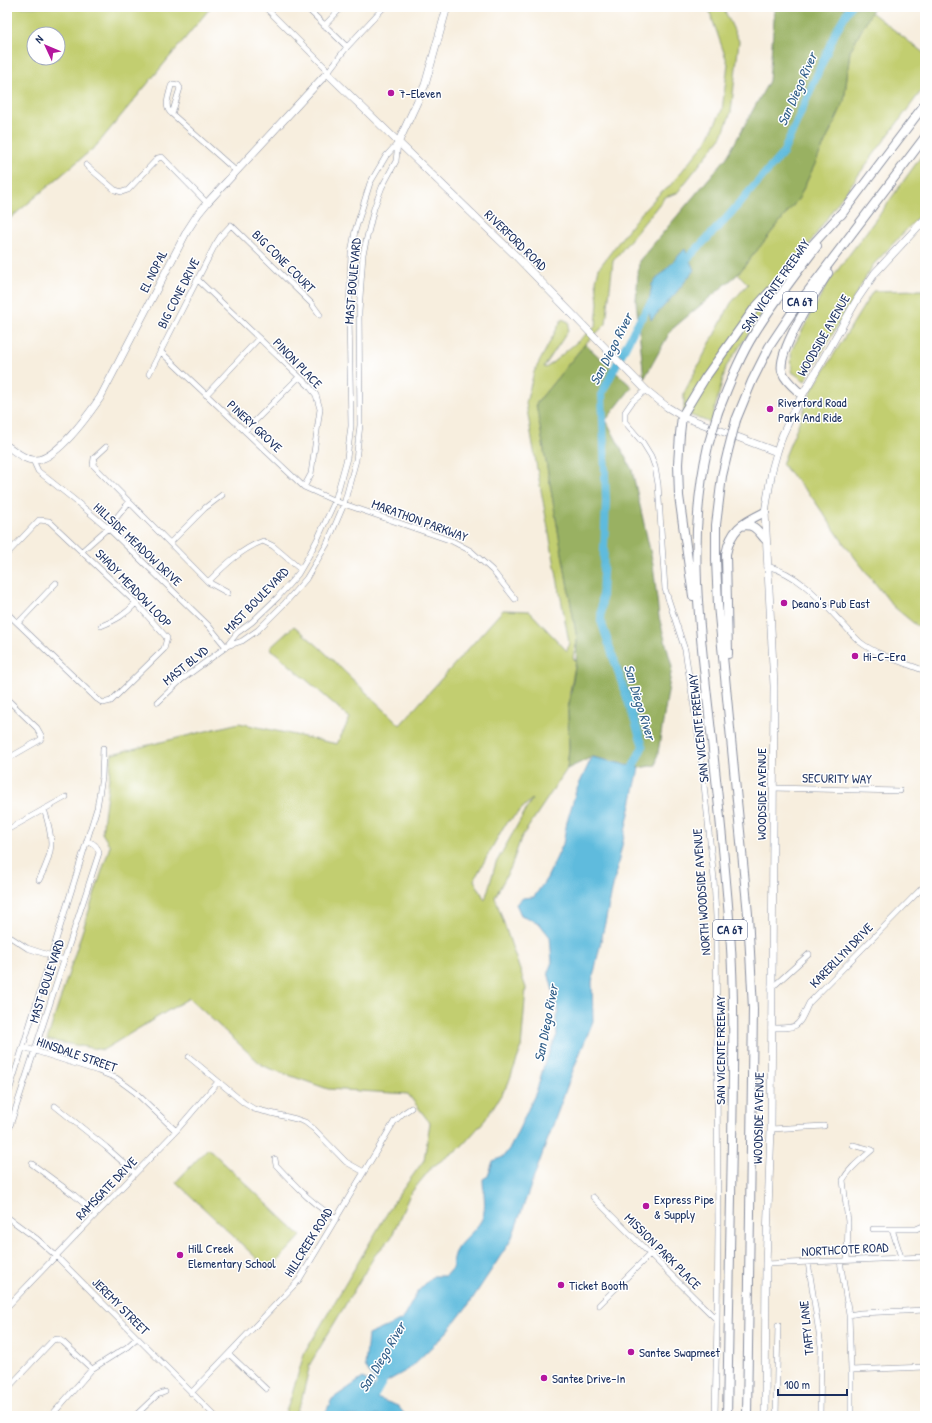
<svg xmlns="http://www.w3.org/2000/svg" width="932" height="1423" font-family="'Patrick Hand',sans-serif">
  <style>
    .green { fill: #c2ce70; stroke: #6e7e67; fill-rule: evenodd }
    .forest { fill: #99b162; stroke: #5a7060 }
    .water { fill: #5fbbdd; stroke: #3d759e }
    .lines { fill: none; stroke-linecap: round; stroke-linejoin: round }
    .river { stroke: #5fbbdd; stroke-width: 8 }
    .minor-casing { stroke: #898e9e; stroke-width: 6 }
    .major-casing { stroke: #898e9e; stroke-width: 8 }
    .highway-casing { stroke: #898e9e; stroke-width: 10 }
    .minor { stroke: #fff; stroke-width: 5 }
    .major { stroke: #fff; stroke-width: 7 }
    .highway { stroke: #fff; stroke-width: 8 }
    .highway-bridge-casing { stroke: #898e9e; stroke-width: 10; stroke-linecap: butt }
    .highway-bridge { stroke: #fff; stroke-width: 8 }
    .poi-dot { fill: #b5179e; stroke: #fff; stroke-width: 1.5 }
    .labels { text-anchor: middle; stroke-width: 3; stroke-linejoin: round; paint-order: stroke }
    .shield { fill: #fff; stroke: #5f6d8e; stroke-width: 1 }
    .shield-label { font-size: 12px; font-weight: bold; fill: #1b2f5e }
    .poi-label { font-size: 13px; fill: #1b2f5e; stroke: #fff; text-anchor: start }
    .street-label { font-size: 13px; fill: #1b2f5e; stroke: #fff }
    .water-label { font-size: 14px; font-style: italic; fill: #33608a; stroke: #fff }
  </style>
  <rect width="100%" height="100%" fill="#fff"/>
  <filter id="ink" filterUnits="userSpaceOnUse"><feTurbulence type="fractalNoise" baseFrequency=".025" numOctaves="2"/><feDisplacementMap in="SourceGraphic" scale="8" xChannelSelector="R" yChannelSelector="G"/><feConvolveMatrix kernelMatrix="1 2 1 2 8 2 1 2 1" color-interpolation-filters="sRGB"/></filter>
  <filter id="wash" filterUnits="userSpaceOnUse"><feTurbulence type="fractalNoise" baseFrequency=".012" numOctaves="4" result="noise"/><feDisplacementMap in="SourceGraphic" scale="16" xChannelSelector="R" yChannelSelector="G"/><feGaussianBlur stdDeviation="0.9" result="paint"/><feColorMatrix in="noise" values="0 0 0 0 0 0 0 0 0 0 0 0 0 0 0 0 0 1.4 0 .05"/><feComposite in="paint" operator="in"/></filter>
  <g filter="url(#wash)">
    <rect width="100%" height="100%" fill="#f7eede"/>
    <path class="green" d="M7,7H211L96,146L7,221ZM34,34H58V58H34Z
      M708,7H723L739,41L731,112L722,136L677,193L665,197L613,261L606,324L585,344L536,404L577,639L573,658L576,661L570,691L568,711L569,748L567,769L521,838L511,867L495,897L526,988L521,1049L508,1084L485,1120L461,1147L432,1167L410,1194L391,1238L375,1255L310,1364L301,1402L294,1416H284L290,1401L304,1354L395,1200L424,1160L430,1123L408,1094L328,1089L263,1066L189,998L103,1050L47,1040L110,846L102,833L112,754L239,723L337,744L350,718L270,648L294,626L318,646L400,725L503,610L529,611L567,651L569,642L536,463L526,403L534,372L562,319L569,322L568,331L544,367L546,368L596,326L598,303L596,281L599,268L636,219L660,193L668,188L706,142L722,110L728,64ZM532,799L496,863L485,900L474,880L504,826Z
      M871,12L925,54V86L836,205L726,367L711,423L684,413V393L731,303L748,284L738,274L799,198L844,102L850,51Z
      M925,151V210L873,265L805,381L792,372L791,351L828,283L882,211Z
      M925,290V618L917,626L893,606L845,545L814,500L782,464L812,390L873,291Z
      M208,1148L301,1236L269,1270L176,1182Z"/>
    <path class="forest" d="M775,7H874L850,51L844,102L799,198L738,274L671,330L644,379L636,301L639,261L727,157L769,81Z
      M585,344L632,387L606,420L632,470L653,564L659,617L672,667L656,765L639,768L592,757L567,769L569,748L568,711L576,661L577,639L536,404Z"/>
    <path class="water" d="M685,249L694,270L675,294L651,320L648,308L652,284Z
      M592,757L639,768L592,982L593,1021L572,1073L511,1240L469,1304L448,1331L409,1369L379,1386L365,1367L368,1335L402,1320L418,1291L433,1276H445L453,1267C453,1265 452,1261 453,1258C455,1244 475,1233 482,1219C487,1207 483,1191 483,1179L488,1176L493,1161L503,1157L511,1146L537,1090L544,1065L557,1035L556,1017L559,1013L548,972L552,962L550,937L539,923L521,915L516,904L523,898L534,897L547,878L563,844L567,822L576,791Z
      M363,1378L374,1385L371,1396L398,1406L406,1416H324L332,1399Z"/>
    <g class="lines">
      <path class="river" d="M682,264L724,221L783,153L836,31L850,7
        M629,775L643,746L601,621L606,501L602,393L636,326L653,300
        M363,1416L385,1377"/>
    </g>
  </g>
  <g filter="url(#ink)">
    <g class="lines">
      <g class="minor-casing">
        <path id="minor" d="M265,7L325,67L327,73L347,47L384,7
          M306,7L347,47
          M324,26L342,7
          M172,114L180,88L178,85L173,84L171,86C169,96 163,107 172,114L236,171
          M86,165L115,190L122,192L128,190L158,158L162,157L207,203
          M198,280L309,386L316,395L320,409L311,474L304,487
          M160,351L304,487L335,501L452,541L471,551L492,570L515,599
          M149,374L215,245L220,237L231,225L312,304L320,315
          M646,390L632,402L625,412V422L643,443L651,456L655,467L658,484L665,589L685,650L700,747L714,879L716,917L718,1229L717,1320L715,1416
          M206,395L259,338
          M245,431L299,377
          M106,447L94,458L93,465L208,582L228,593
          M33,460L38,471L72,498L108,528L208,625L226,647
          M170,543L205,508L222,495
          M82,551L108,528L129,502
          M7,554L39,520L49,521L136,603L167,638L164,649L111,701L103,703L97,699L7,613
          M767,566C798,574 818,597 839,620C846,627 853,636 860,642C876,655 906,663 925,671
          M208,582C224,566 241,549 263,541L273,546L300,569
          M18,623L56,583
          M101,626C116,620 125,615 136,603
          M227,646L242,641L258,630L285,603L306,579L327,544L344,504L356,460L360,425L359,312L363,254L374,208L382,187L396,161L398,143
          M7,699L37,728L42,737L40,740L7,759
          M158,702L181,680L226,647L237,633L252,622L277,598L298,574L308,557L318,538L335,501L347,458L351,426L349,316L351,253L355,231L370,183L386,156L398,143
          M773,788L900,791
          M7,830L66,797
          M39,880C54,852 54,840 44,809
          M7,935L27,948L64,960
          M771,986L776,984L809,954
          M771,1028C800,1028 797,1028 809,1003L925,885
          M23,1047L98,1071L116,1078L135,1092L176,1131
          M189,1057L244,1103L254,1109L296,1119L305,1122L314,1129L346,1162L364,1172
          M7,1098L97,808L102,777L103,748
          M55,1106L106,1147L135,1173
          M771,1129L824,1126
          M7,1135L99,853C98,846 94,843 87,841
          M275,1159L276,1165C295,1185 312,1205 337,1218
          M32,1164L74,1195L96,1214
          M593,1197L650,1254L717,1320
          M7,1217L37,1239L56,1256L215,1416
          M873,1229H916L923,1226
          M892,1229L901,1257
          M847,1260L848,1222L843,1180C849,1168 862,1159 872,1150L853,1145
          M840,1261L849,1315L851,1370V1416
          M808,1262L821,1346L820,1416
          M766,1264L925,1257
          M599,1305L650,1254
          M7,1307L176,1131L218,1082
          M849,1315L860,1313L925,1310
          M229,1354L266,1389
          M851,1370L925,1367
          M7,1389L53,1340L58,1339L63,1342L92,1369
          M191,1393L299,1280L394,1122L402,1114L411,1108
          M51,1416L92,1369L127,1347L137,1338
          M135,1416L157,1395L165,1392
          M776,1416L778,1325"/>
      </g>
      <g class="major-casing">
        <path id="major" d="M398,143L425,85L447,7
          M7,446C15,451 24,460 34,460C55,462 89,414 100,398L187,231L198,214L207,203L327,73L515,255L646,390L667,407L682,416L777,452
          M765,1416L766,1264L771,1129L774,686L765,512L772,470L777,452L782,436L795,408L858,298L875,273L925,219"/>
      </g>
      <g class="highway-casing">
        <path id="highway" d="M841,215L925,104
          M802,395C795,388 785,381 782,371C777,350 816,292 828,273
          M718,412C729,385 739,358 754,334C773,303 795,275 817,246
          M736,420L752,381L769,347L793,311L925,137
          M708,446C687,536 699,624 709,714C717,786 725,859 730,932C735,1002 733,1072 732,1142C730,1234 729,1325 727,1416
          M728,451L722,476L716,525V560L718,605L748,914L753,1009L747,1416
          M741,526C754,523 757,530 765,539
          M693,596L679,496L678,464L680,434L682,416L705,378L754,309L844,210
          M728,654L726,554C731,528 743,523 765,512"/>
      </g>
      <use href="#minor" class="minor"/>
      <use href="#major" class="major"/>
      <use href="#highway" class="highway"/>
      <g class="highway-bridge-casing">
        <path id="highway-bridge" d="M708,446L718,412
          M728,451L736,420"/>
      </g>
      <use href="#highway-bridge" class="highway-bridge"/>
    </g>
  </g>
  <g class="poi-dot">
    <circle cx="391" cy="93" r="4"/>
    <circle cx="770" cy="409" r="4"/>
    <circle cx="784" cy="603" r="4"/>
    <circle cx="855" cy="656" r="4"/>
    <circle cx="646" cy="1206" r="4"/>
    <circle cx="180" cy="1255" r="4"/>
    <circle cx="561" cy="1285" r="4"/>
    <circle cx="631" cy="1352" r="4"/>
    <circle cx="544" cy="1378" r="4"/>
  </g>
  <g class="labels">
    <g class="shield">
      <rect x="783" y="292" width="34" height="20" rx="3"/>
      <rect x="713" y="920" width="34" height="20" rx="3"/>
    </g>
    <g class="shield-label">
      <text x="800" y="306">CA 67</text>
      <text x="730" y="934">CA 67</text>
    </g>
    <g class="poi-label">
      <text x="399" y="98">7-Eleven</text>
      <text x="778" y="407">Riverford Road<tspan x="778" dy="15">Park And Ride</tspan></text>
      <text x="792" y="608">Deano's Pub East</text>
      <text x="863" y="661">Hi-C-Era</text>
      <text x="654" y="1204">Express Pipe<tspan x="654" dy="15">&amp; Supply</tspan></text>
      <text x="188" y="1253">Hill Creek<tspan x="188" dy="15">Elementary School</tspan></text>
      <text x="569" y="1290">Ticket Booth</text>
      <text x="639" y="1357">Santee Swapmeet</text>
      <text x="552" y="1383">Santee Drive-In</text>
    </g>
    <g class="street-label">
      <text transform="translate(516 240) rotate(44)" y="5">RIVERFORD ROAD</text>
      <text transform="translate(284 261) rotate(45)" y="5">BIG CONE COURT</text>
      <text transform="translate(153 271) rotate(-63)" y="5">EL NOPAL</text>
      <text transform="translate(352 281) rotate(-85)" y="5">MAST BOULEVARD</text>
      <text transform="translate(775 285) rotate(-55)" y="5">SAN VICENTE FREEWAY</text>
      <text transform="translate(178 293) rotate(-63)" y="5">BIG CONE DRIVE</text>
      <text transform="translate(823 335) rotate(-60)" y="5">WOODSIDE AVENUE</text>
      <text transform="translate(298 363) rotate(46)" y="5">PINON PLACE</text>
      <text transform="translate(255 426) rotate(43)" y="5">PINERY GROVE</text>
      <text transform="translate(420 520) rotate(20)" y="5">MARATHON PARKWAY</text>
      <text transform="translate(138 544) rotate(43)" y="5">HILLSIDE MEADOW DRIVE</text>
      <text transform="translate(134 588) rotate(46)" y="5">SHADY MEADOW LOOP</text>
      <text transform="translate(256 600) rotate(-46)" y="5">MAST BOULEVARD</text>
      <text transform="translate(185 665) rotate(-39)" y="5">MAST BLVD</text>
      <text transform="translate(698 728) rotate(-96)" y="5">SAN VICENTE FREEWAY</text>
      <text transform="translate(837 778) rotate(1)" y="5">SECURITY WAY</text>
      <text transform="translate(761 794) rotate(-90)" y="5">WOODSIDE AVENUE</text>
      <text transform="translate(701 892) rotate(-94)" y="5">NORTH WOODSIDE AVENUE</text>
      <text transform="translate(841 955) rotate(-46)" y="5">KARERLLYN DRIVE</text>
      <text transform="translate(46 981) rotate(-72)" y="5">MAST BOULEVARD</text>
      <text transform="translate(720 1050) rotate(-90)" y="5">SAN VICENTE FREEWAY</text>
      <text transform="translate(77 1054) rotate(19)" y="5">HINSDALE STREET</text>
      <text transform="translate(758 1118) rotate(-89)" y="5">WOODSIDE AVENUE</text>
      <text transform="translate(106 1188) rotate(-46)" y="5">RAMSGATE DRIVE</text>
      <text transform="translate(308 1242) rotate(-58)" y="5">HILLCREEK ROAD</text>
      <text transform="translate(845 1249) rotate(-3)" y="5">NORTHCOTE ROAD</text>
      <text transform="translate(663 1251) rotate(45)" y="5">MISSION PARK PLACE</text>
      <text transform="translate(121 1306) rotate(45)" y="5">JEREMY STREET</text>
      <text transform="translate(806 1328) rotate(-96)" y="5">TAFFY LANE</text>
    </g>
    <g class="water-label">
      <text transform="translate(797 89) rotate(-66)" y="5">San Diego River</text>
      <text transform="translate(611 349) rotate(-63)" y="5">San Diego River</text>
      <text transform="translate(640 702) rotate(73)" y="5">San Diego River</text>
      <text transform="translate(546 1023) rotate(-79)" y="5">San Diego River</text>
      <text transform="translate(382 1357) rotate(-59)" y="5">San Diego River</text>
    </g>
  </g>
  <rect width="932" height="1423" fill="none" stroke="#fff" stroke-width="24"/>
  <g transform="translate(46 46) rotate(314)"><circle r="19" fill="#ffffff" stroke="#a4acbf"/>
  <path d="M0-3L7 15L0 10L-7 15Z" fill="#b5179e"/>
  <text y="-6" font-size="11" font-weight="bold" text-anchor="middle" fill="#1b2f5e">N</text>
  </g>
  <path d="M778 1389v6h69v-6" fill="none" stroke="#1b2f5e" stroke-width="2"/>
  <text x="784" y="1389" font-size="12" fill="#1b2f5e" stroke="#ffffff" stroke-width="3" paint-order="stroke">100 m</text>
</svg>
